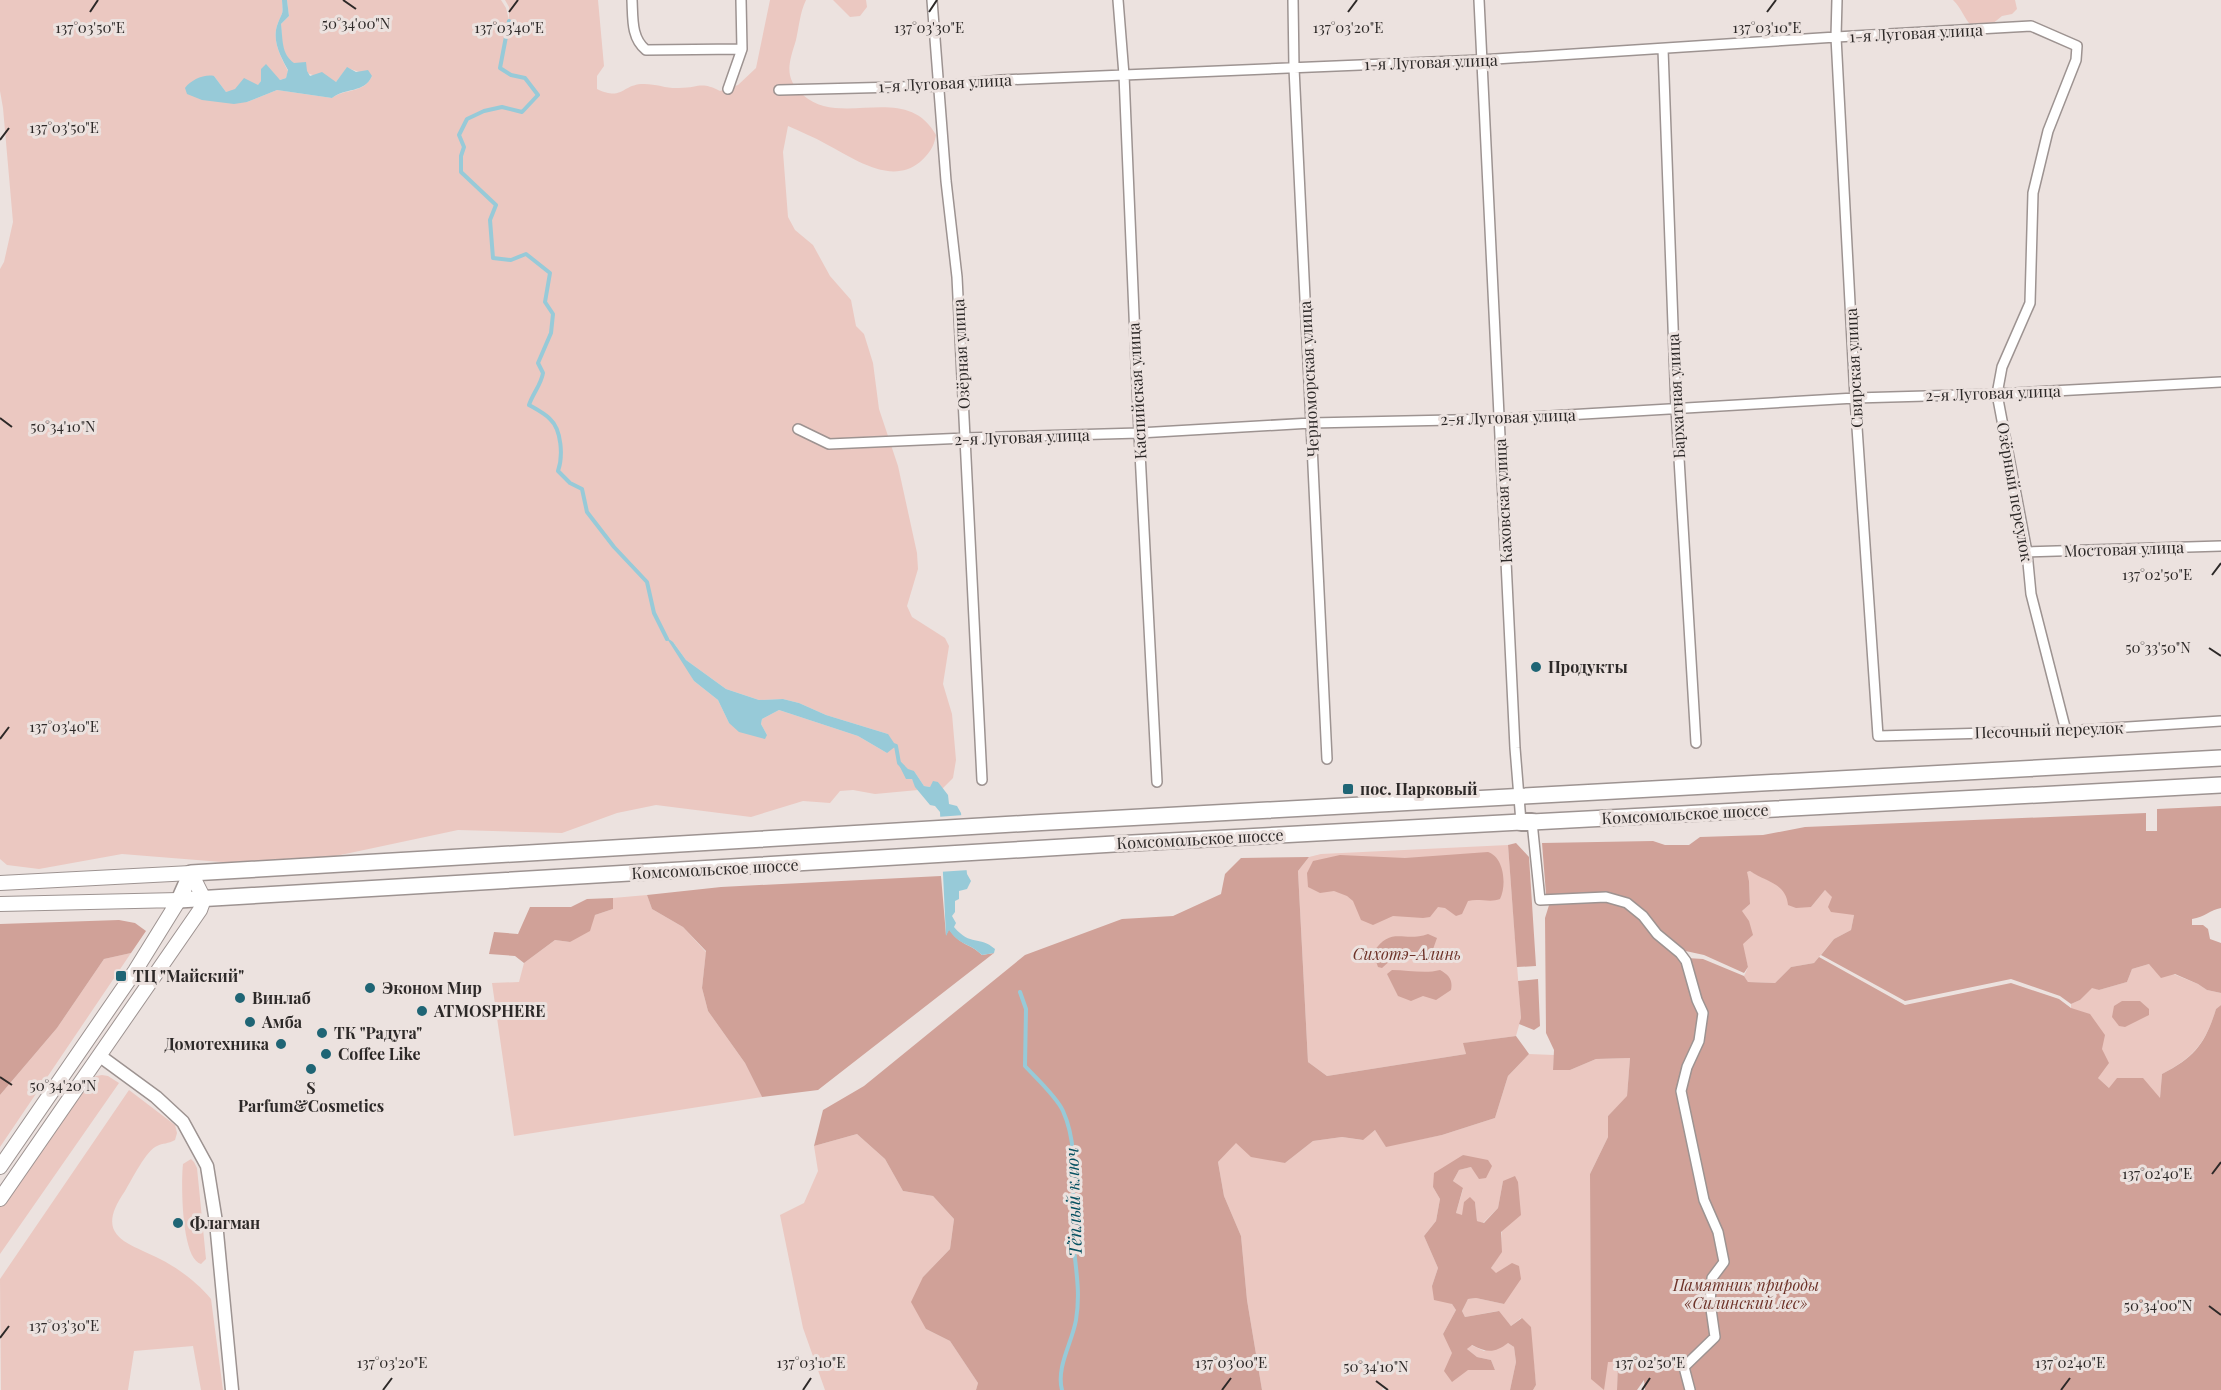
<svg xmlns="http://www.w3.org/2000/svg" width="2221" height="1390" font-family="'Playfair Display',serif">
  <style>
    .green { fill: #ebc8c1; fill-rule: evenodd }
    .forest { fill: #d0a198 }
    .water { fill: #97cad8 }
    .pier { fill: #ece2df }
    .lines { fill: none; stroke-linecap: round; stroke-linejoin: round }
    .stream { stroke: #97cad8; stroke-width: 4 }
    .minor-casing { stroke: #9d9391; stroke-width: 12 }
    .tertiary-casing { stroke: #9d9391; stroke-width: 15 }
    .secondary-casing { stroke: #9d9391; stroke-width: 16 }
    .primary-casing { stroke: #9d9391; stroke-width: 18 }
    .trunk-casing { stroke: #9d9391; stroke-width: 20 }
    .minor { stroke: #fff; stroke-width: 9 }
    .tertiary { stroke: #fff; stroke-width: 12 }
    .secondary { stroke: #fff; stroke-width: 14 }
    .primary { stroke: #fff; stroke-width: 15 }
    .trunk { stroke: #fff; stroke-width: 16 }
    .ticks { fill: none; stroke: #2d2928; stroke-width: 2 }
    .poi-dot { fill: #1f6575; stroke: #ece2df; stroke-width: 2 }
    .labels { text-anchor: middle; stroke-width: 6; stroke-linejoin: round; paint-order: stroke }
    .street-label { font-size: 16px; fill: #2d2928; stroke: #ece2df }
    .poi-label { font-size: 16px; font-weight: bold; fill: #2d2928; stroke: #ece2df; text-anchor: start }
    .park-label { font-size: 16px; font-style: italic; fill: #6d3228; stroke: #ece2df }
    .water-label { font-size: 18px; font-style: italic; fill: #045060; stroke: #ece2df }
    .ticks-label { font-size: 15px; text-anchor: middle; fill: #2d2928; stroke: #ece2df; stroke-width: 6; stroke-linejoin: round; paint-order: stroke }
  </style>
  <rect width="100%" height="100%" fill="#ece2df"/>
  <path class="green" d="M0,0H282C283,16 283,10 278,23C271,40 281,57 288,71L286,78L280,80L261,69V81L258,86L226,92L214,76L189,84L247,102L277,90L332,98C345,88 364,94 372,76L347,68L336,82C321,78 296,72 287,57C281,48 282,34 281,24L289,16L287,0H501L506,8L509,20V7L505,0H598L604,66L597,76V89C622,101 621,86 641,84C655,83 667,89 679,88C700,88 700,81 720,91L738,85L756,68L770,0H806C800,12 799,27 796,40C789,63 783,77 803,95C841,129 906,81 936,135C934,147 929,154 920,162C891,186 853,158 826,144C814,137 801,132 788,126L783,152L788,217L795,230L813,245L830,276L851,300L856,326L864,334L873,363L879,409L898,466L917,553L918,569L907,606L912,617L945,638L949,646L943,684L952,714L956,760L953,778L942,789L938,782L930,787L924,786L914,771L912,779L918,790L875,794L853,790L840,791L830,803L803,801L751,817L656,805L617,813L562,833L458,830L284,867L122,854L39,869L7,865L0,859V269L4,262L13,222L3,108L0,91ZM673,642L686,660L726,689L759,700L783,699L799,703L826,715L888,734L887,753L858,736L779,710L762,719L761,724L767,735L729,723L718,700L694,681Z
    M833,0H866L867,7L860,16L850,17Z
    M1953,0H2015L2017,9L2012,14L2002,16L1991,25L1974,28C1964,20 1962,8 1953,0Z
    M1508,845L1521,1018L1516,1036L1464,1043L1466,1054L1327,1076L1308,1062L1298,871L1309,857L1321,854Z
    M1750,871L1779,886L1787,894L1811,907L1825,890L1854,915L1851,930L1834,939L1814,963L1791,967L1775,983L1748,982L1744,976L1748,967L1742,944V911L1750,904L1749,881L1746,872Z
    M647,895L652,909L683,927L706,952L702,988L708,1011L745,1063L762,1097L514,1136L492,983L519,982L524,963L555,940L570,942L595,915L613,909V898Z
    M131,953L0,1147V1095L57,1028L104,959Z
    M2149,964L2198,984L2207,990L2221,993V1005L2216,1009C2205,1044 2194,1057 2162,1074L2160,1099L2109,1088L2098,1078L2071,1008V1004L2080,1000L2092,987L2099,990L2127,982L2132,969Z
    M1529,1054L1554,1055L1553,1070H1570L1596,1059L1630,1058L1627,1097L1608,1116V1137L1590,1174L1591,1379L1608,1362H1618L1617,1390H1533L1536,1385L1530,1327L1521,1318L1511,1326L1498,1311L1465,1317L1462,1311L1468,1299L1476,1298L1504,1304L1495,1273L1491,1268L1501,1252L1503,1181L1498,1208L1483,1223L1477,1221L1475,1202L1462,1216L1456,1213L1463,1189L1453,1181L1459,1170L1471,1167L1486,1178L1463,1155L1433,1187L1440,1199L1436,1221L1424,1236L1438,1268L1432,1286L1452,1304L1456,1310L1443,1334L1468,1370H1495L1491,1360L1477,1357L1467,1349L1471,1345L1484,1351L1508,1343L1514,1347L1516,1362L1510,1390H1387L1383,1388L1382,1390H1262L1247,1300L1241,1236L1224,1196L1218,1162L1236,1142L1285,1163L1313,1141L1342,1137L1362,1140L1375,1130L1386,1146L1442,1135L1495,1118L1508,1076Z
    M102,1075L108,1076L119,1083L0,1254V1207L85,1084L96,1076Z
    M129,1090L175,1125L177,1133L175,1140C168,1144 163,1143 157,1146C147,1149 131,1181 125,1191C93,1237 127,1242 160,1259C178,1268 198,1283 211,1299L223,1390H201L193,1346L134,1351L128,1390H1L0,1279Z
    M857,1134L885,1159L903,1191L933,1196L954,1219L950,1249L923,1277L926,1329L950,1341L978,1383L976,1390H825L803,1328L780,1215L804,1203L818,1171L814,1146Z
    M191,1159L194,1162L197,1168L206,1259L201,1264C181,1259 181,1182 183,1164Z"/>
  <path class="forest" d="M2221,806V908C2210,910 2205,917 2192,919V925H2203L2208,929L2210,939L2221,943V993L2207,990L2198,984L2175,974L2161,978L2149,964L2132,969L2127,982L2099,990L2092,988L2080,1000L2071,1004L2060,996L2011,979L1905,1001L1821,955L1834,939L1851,930L1854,915L1831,912L1828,907L1832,897L1825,890L1811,907L1796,908L1788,905C1786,883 1766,882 1750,871L1747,872L1749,881L1750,904L1742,911L1749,921L1753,935L1743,944L1748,967L1744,973L1704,955L1681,950L1628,901L1546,894L1542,843L1653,841L1665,845H1689L1700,837L1763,835L1805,827L2146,813V831H2157V809Z
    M1516,843L1529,857L1536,966L1517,967L1508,845Z
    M1488,852C1504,857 1507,885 1500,899C1490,903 1479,898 1468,901L1462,914L1456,916L1445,908L1438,907L1430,917L1423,918L1393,916L1373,925L1361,920L1353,901L1347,896L1334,891L1320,893L1308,887L1307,873L1313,861L1340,855L1405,858Z
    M1309,857L1298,871L1308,1062L1327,1076L1466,1054L1463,1043L1516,1036L1529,1054L1508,1076L1495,1118L1442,1135L1386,1147L1375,1130L1363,1140L1342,1137L1313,1141L1285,1163L1251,1157L1236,1143L1218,1162L1224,1196L1241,1236L1247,1300L1262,1390H976L978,1383L950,1341L926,1329L911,1302L923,1277L950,1249L954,1219L933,1196L903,1191L885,1159L857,1134L814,1146L823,1110L864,1086L1025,955L1122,919L1173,916L1221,894L1225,874L1241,858Z
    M941,876L946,935L949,929C960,946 970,943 982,955L994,953L818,1090L762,1097L745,1063L708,1011L702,988L706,951L683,927L652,909L647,895L721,887Z
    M613,898V909L595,915L590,931L570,942L555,940L524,963L515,956L489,954L494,932L518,934L530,907H571L587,899Z
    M1605,899L1626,904L1684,962L1699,1021L1697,1040L1679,1091L1717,1233L1722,1261L1711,1278V1338L1682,1367L1688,1390H1645L1644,1380L1637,1390H1617L1618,1362H1608L1604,1390L1591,1379L1590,1174L1608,1137V1116L1627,1096L1630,1058L1596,1059L1570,1070H1553L1554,1050L1546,1033L1545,918L1550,902Z
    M119,920L135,923L146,931L131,953L104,959L57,1028L0,1095V924Z
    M1428,934L1437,938L1432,952C1408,958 1404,947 1382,968L1378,967L1373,953C1391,925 1403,943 1428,934Z
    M1819,957L1905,1005L2011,983L2059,999L2071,1008L2090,1014L2105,1035L2102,1049L2109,1063L2098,1078L2109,1088L2117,1078H2143L2160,1098L2162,1074C2195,1057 2205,1044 2216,1009L2221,1005V1390H1692L1687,1367L1718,1336L1712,1302L1715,1279L1726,1262L1706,1199L1684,1092L1700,1040L1707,1009L1699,998L1687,958L1703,959L1744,976L1748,982L1775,983L1791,967L1814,963Z
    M1392,970C1408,970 1425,974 1440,970C1449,975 1453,980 1451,990L1436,1000L1423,996L1411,1001L1398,996L1387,974Z
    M1538,979L1540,1026L1534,1030L1519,1024L1521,1018L1518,981Z
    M2122,1001H2140L2149,1009V1015L2125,1027L2119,1026L2112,1017L2114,1006Z
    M1463,1155L1488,1160L1492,1166L1486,1178L1479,1179L1471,1167L1459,1170L1453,1181L1463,1188L1456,1213L1462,1215L1464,1202L1470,1197L1475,1202L1477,1221L1484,1223L1498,1208L1503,1181L1515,1176L1518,1182L1521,1215L1501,1232L1502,1252L1491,1268L1496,1273L1512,1263L1519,1266L1521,1279L1504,1304L1476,1298L1468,1299L1462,1311L1465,1317L1499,1311L1511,1326L1522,1318L1531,1327L1536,1385L1533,1390H1510L1516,1362L1514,1347L1508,1343C1495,1353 1487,1353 1472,1345L1467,1349L1477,1357L1491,1360L1495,1370H1468L1452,1382L1444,1371L1452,1353L1443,1334L1456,1310L1452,1304L1434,1300L1432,1286L1438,1268L1424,1236L1436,1221L1440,1199L1433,1187L1434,1173Z"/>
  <path class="water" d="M282,0H287L289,16L281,24C283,39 281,54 294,63L306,62L307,71L310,76L322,72L336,82L347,67L356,72L368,70L372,76C364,94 345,87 332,98L277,90L247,102L234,104L202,100L187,94L185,88C191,80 204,74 214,76L226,92L235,89L244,78L258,85L261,81V69L266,64L280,80L286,78L288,70C281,57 271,40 278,23C283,10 283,16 282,0Z
    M666,637L673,642L686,660L726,689L759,700L783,699L799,703L826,715L888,734L896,746L887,753L858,736L779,710L762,719L761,724L767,735L765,739L739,732L729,723L718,700L694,681Z
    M900,761L908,769L914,771L924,786L930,787L933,781L938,782L948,795L949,804L957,806L961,813L967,874L971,881L967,889L959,891V899L955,901V912L952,916L956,923L954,927C971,947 979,935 995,949L994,953L982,955C970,943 960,946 949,930L946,936L940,812L935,806L930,805L915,787L912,779H906L899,765Z"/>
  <path class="pier" d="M964,815L969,870L938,872L937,817Z"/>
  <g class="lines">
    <path class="stream" d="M509,21L500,68L511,75L525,78L538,95L522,112L502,107L484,111L467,119L459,135L464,147L461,156V172L496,205L490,220L493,258L511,260L526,254L550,273L545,302L553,314L551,333L538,363L543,373C541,385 533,393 529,405C536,409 544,413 550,419C562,430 563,457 558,471L570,483L582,489L587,512L614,547L647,582L654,613L667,639
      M893,745L896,746L899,763L903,767
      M1020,992L1026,1009L1025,1066C1036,1078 1057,1097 1063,1111C1081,1151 1070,1196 1073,1238C1075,1267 1081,1290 1076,1320C1072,1343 1056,1367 1062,1390"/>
    <g class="minor-casing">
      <path id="minor" d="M632,0C633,18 631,38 646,50L742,49
        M932,0L946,181L957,277L982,780
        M1118,0L1124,75L1139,433L1157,782
        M1293,0L1294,68L1327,759
        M1479,0L1515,748L1521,822
        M1837,0L1836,37L1855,398L1878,736L2066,731L2221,721
        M1663,49L1676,408L1696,743
        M728,89L742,49L741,0
        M779,90L938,86L1001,80L1124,75L1480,60L1836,37L2031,26L2077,46L2076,60L2048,131L2033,193L2030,303L2002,367L1997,394L2027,552L2031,594L2066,731
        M798,429L829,444L966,438L1139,433L1311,423L1499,419L1855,398L1997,394L2221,382
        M2027,552L2221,546
        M1532,822L1540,900L1606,897L1627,903L1643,916L1657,934L1680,953L1686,961L1697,1000L1703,1013L1699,1041L1687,1067L1681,1091L1704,1200L1718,1232L1724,1262L1712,1278L1710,1302L1715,1337L1684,1367L1690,1390"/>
    </g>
    <g class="tertiary-casing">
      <path id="tertiary" d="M100,1056L156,1097L183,1122L207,1166L216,1222L232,1390"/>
    </g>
    <g class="secondary-casing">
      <path id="secondary" d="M0,883L191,873L204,899L200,910L0,1199
        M0,904L179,900L135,971L0,1167"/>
    </g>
    <g class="primary-casing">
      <path id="primary" d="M1521,822L1114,844L179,900L191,873L1032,823L2221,758
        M1532,822L2221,785"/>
    </g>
    <g class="trunk-casing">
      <path id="trunk" d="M1521,822H1532"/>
    </g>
    <use href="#minor" class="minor"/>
    <use href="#tertiary" class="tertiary"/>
    <use href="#secondary" class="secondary"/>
    <use href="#primary" class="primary"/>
    <use href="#trunk" class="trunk"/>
  </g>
  <path class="ticks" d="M343,0L356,9M90,12L98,0M509,12L518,0M929,12L937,0M1348,12L1357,0M1767,12L1776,0M0,140L9,128M0,418L12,427M2212,575L2221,563M2209,648L2221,656M0,739L9,727M0,1077L12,1085M2212,1174L2221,1162M2209,1306L2221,1315M0,1338L9,1326M1376,1381L1388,1390M383,1390L392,1378M803,1390L811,1378M1222,1390L1231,1378M1642,1390L1650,1378M2061,1390L2070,1378"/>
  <g class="poi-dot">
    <circle cx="1536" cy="667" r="6"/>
    <rect x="1342" y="783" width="12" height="12" rx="3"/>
    <rect x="115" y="970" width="12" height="12" rx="3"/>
    <circle cx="370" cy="988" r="6"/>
    <circle cx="240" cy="998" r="6"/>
    <circle cx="422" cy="1011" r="6"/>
    <circle cx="250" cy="1022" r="6"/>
    <circle cx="322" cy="1033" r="6"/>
    <circle cx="281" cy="1044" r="6"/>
    <circle cx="326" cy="1054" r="6"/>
    <circle cx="311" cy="1069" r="6"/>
    <circle cx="178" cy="1223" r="6"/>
  </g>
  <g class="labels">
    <g class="street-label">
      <text transform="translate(1916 33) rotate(-3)" y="6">1-я Луговая улица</text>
      <text transform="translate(1431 62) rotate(-2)" y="6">1-я Луговая улица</text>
      <text transform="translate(945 83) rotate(-3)" y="6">1-я Луговая улица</text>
      <text transform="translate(961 354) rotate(-93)" y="6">Озёрная улица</text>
      <text transform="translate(1854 368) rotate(-93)" y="6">Свирская улица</text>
      <text transform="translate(1309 379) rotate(-93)" y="6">Черноморская улица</text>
      <text transform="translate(1137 391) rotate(-93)" y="6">Каспийская улица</text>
      <text transform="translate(1993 393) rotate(-2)" y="6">2-я Луговая улица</text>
      <text transform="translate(1676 396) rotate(-93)" y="6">Бархатная улица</text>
      <text transform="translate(1508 417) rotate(-2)" y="6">2-я Луговая улица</text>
      <text transform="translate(1022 437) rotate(-2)" y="6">2-я Луговая улица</text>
      <text transform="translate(2015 492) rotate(80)" y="6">Озёрный переулок</text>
      <text transform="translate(1503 501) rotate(-93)" y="6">Каховская улица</text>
      <text transform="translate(2124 549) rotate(-2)" y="6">Мостовая улица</text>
      <text transform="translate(2049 730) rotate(-2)" y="6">Песочный переулок</text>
      <text transform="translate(1685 814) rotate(-3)" y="6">Комсомольское шоссе</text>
      <text transform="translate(1200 839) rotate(-3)" y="6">Комсомольское шоссе</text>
      <text transform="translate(715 869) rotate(-3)" y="6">Комсомольское шоссе</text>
    </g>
    <g class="poi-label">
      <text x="1548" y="673">Продукты</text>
      <text x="1360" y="795">пос. Парковый</text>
      <text x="133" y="982">ТЦ "Майский"</text>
      <text x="382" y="994">Эконом Мир</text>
      <text x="252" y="1004">Винлаб</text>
      <text x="434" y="1017">ATMOSPHERE</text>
      <text x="262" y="1028">Амба</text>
      <text x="334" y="1039">ТК "Радуга"</text>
      <text x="269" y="1050" text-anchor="end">Домотехника</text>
      <text x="338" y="1060">Coffee Like</text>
      <text x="311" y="1094" text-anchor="middle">S<tspan x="311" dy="18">Parfum&amp;Cosmetics</tspan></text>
      <text x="190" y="1229">Флагман</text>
    </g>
    <g class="park-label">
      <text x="1407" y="960">Сихотэ-Алинь</text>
      <text x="1746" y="1291">Памятник природы<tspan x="1746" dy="18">«Силинский лес»</tspan></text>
    </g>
    <g class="water-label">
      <text transform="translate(1074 1202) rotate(-92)" y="6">Тёплый ключ</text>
    </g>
  </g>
  <g class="ticks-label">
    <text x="356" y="29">50°34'00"N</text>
    <text x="90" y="33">137°03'50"E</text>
    <text x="509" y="33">137°03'40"E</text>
    <text x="929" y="33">137°03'30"E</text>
    <text x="1348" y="33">137°03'20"E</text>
    <text x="1767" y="33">137°03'10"E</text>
    <text x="64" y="133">137°03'50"E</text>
    <text x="63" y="432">50°34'10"N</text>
    <text x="2157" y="580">137°02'50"E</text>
    <text x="2158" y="653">50°33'50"N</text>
    <text x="64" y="732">137°03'40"E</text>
    <text x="63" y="1091">50°34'20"N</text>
    <text x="2157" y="1179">137°02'40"E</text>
    <text x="2158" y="1311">50°34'00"N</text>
    <text x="64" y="1331">137°03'30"E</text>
    <text x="392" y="1368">137°03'20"E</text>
    <text x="811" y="1368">137°03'10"E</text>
    <text x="1231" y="1368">137°03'00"E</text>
    <text x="1650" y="1368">137°02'50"E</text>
    <text x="2070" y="1368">137°02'40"E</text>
    <text x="1376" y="1372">50°34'10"N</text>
  </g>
</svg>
